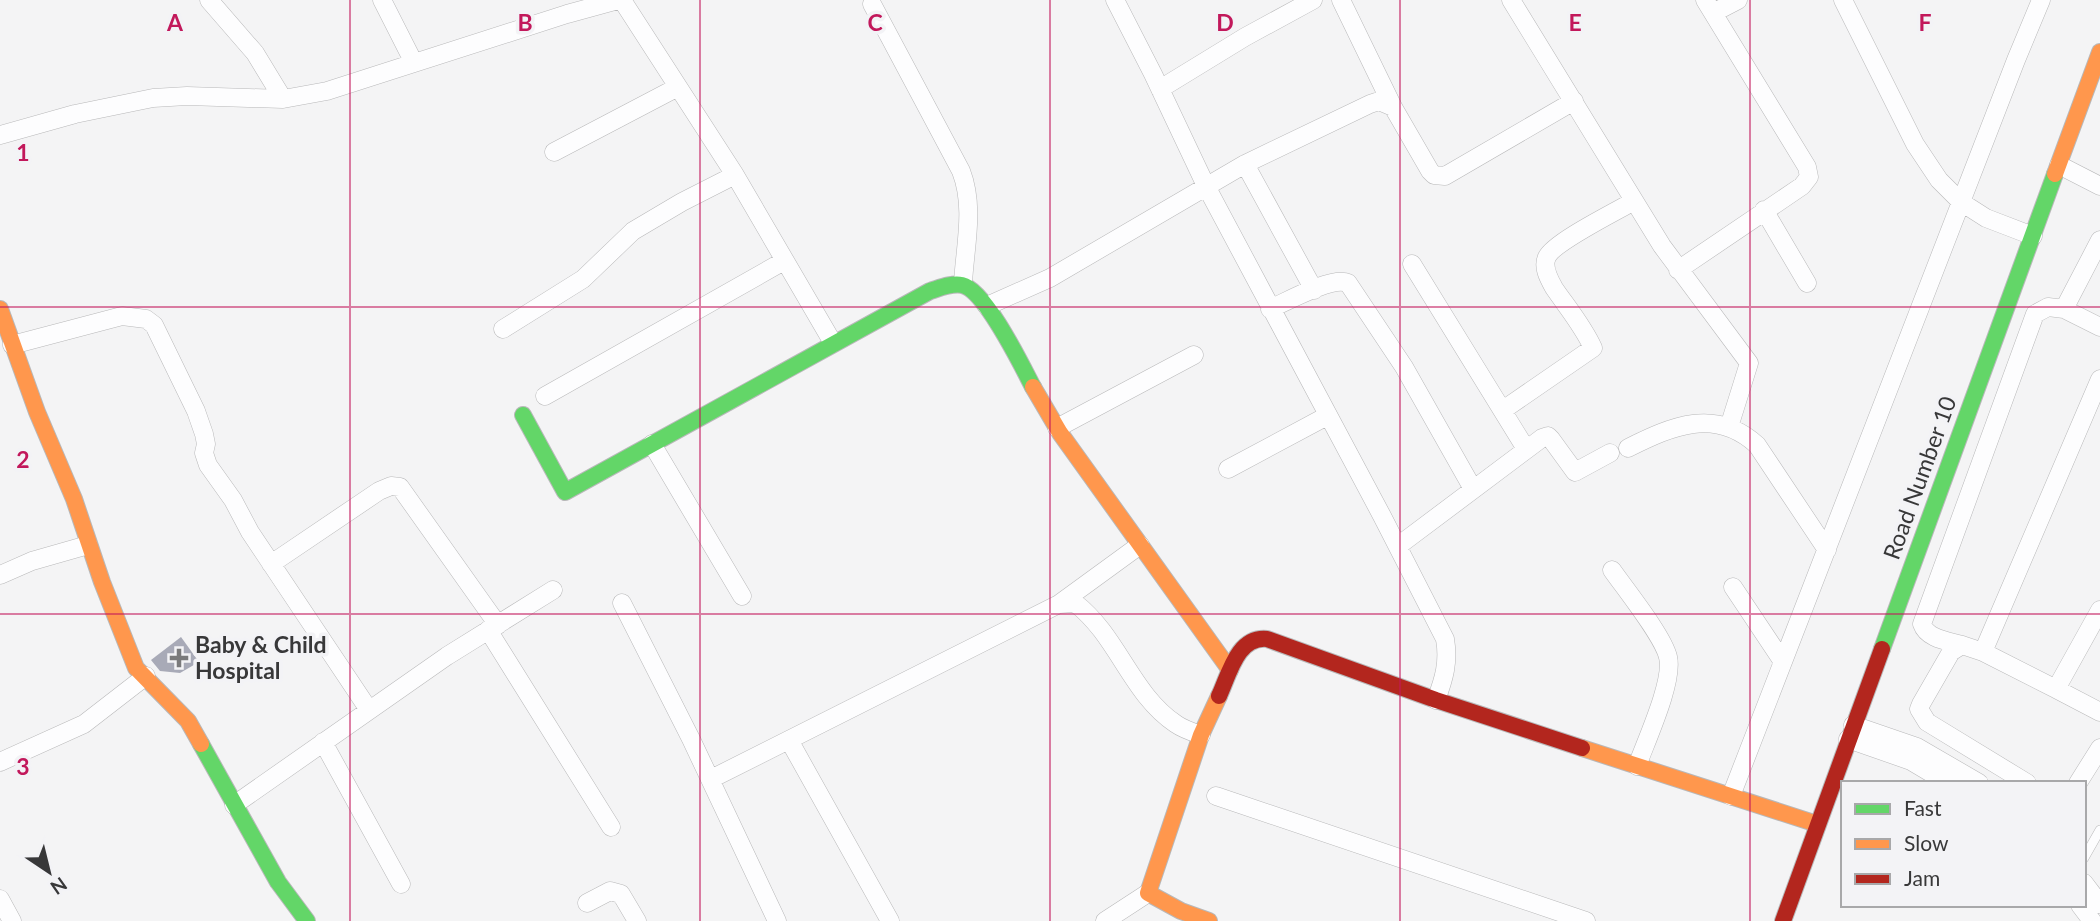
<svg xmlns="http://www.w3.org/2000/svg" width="2100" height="921" font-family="Lato,sans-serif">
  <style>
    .building { fill: #a8aab7 }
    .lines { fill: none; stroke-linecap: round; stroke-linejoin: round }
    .lane-casing { stroke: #b8b8b9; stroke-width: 10 }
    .street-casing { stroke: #b8b8b9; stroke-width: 19 }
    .fast-casing { stroke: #b8b8b9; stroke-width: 18 }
    .slow-casing { stroke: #b8b8b9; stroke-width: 18 }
    .jam-casing { stroke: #b8b8b9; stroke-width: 18 }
    .lane { stroke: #fdfdfe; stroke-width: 9 }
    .street { stroke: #fdfdfe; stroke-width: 18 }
    .fast { stroke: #63d668; stroke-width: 16 }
    .slow { stroke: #ff974d; stroke-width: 16 }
    .jam { stroke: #b3261e; stroke-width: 16 }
    .grid { fill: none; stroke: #c2185b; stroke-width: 2; stroke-opacity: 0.55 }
    .poi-dot { fill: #7a7a7b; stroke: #f3f3f6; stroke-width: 2.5 }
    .labels { text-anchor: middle; stroke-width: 7; stroke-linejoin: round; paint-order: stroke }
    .street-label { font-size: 23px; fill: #383839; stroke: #f3f3f6 }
    .poi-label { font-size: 23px; font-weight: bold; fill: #383839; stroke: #f3f3f6; text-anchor: start }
    .grid-label { font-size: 23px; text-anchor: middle; font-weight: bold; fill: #c2185b; stroke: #f3f3f6; stroke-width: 7; stroke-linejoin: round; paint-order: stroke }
  </style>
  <rect width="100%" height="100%" fill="#f4f4f5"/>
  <path class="building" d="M181,637L199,662L180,673L160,671L151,660Z"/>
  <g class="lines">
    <g class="lane-casing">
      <path id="lane" d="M2084,858L2100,830"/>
    </g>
    <g class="street-casing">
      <path id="street" d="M209,0L255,53L283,99
        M382,0L414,63
        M622,0L735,175L833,343
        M1115,0L1153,74L1206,186L1382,516L1445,639C1449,662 1444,679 1436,700
        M1341,0L1393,107
        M1511,0L1662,246L1749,363L1729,427
        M1843,0L1915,144L1939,180L1961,202L1986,218L2033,236
        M872,4L961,171C975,207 965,246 963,283
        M1713,13L1738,0
        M1160,89L1245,37L1313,0
        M0,135L75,114L153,98L187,96L283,99L327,91L567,14L618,0
        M554,152L678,87
        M1245,164L1314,290
        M2059,165L2100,186
        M1764,210L1807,283
        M2100,240L2064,309L2100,327
        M1412,264L1526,449
        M1678,270L1802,186L1809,177L1807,167L1705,0
        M987,306L1050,278L1245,164L1370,104L1379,101L1393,107L1430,171L1434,175L1445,176L1574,101
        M1270,309C1288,301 1332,276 1348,283L1404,367L1473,489
        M503,329L583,279L633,231L682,202L735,175
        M12,345L122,316L146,319L154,325L196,411L204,434L206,444L204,453L208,465L233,500L250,532L369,710
        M545,396L784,261
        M1503,410L1593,348C1583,326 1567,307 1554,288C1549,279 1542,267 1547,257C1554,242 1617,211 1634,201
        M1057,428L1194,355
        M652,444L742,596
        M1628,448C1672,426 1715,407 1757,445L1827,550
        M1228,469L1327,416
        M1398,546L1542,438L1548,436L1551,439L1575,472L1610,453
        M271,564L379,491L391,486L400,487L498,625
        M1612,570C1626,590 1663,636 1668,657C1674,681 1646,741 1637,766
        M0,575L32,561L88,545
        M1733,587L1783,662
        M622,603L691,739L777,921
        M1059,604L1140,545
        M488,630L611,827
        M1962,645C1948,641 1927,639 1922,624L2035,314L2048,307L2064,309
        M1983,652L2100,379
        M2056,689L2100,712
        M1853,725L1917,747L1979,783
        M1848,739L1911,761L1948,783
        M789,740L890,921
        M323,742L401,884
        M0,762L84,724L146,676
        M711,779L1059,604L1075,603C1118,636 1131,694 1176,724C1183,729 1192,732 1201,735
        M2027,783L1927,722L1919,709L1921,704L1951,652L1962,645L1983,652L2056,689L2100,610
        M2078,783L2100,748
        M1216,796L1586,921
        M1731,796L2016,60L2041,0
        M234,805L447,656L553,590
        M2084,883L2100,904
        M0,899L12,921
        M587,903L610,891L621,894L637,921
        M2080,905L2092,921
        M1105,921L1148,893"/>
    </g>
    <g class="fast-casing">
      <path id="fast" d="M523,415L565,492L930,291C940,288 951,283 962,285C985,290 1021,364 1033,387
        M1882,649L2055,174
        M201,744L278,882L307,921"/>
    </g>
    <g class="slow-casing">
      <path id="slow" d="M2055,174L2100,52
        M0,309L37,412L74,499L102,582L136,668L188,721L201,744
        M1033,387L1060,433L1230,670
        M1582,748L1817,824
        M1209,921L1181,911L1148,893L1201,735L1219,696"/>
    </g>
    <g class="jam-casing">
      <path id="jam" d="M1219,696C1229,675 1237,636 1267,639L1436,700L1582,748
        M1783,921L1882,649"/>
    </g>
    <use href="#lane" class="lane"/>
    <use href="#street" class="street"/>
    <use href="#fast" class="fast"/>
    <use href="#slow" class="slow"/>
    <use href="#jam" class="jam"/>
  </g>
  <path class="grid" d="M350,0V921M700,0V921M1050,0V921M1400,0V921M1750,0V921M0,307H2100M0,614H2100"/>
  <path class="poi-dot" d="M175.5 647.5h7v7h7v7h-7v7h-7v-7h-7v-7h7z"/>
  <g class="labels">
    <g class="street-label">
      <text transform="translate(1920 478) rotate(-70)" y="8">Road Number 10</text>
    </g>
    <g class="poi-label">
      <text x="195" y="653">Baby &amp; Child<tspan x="195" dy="26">Hospital</tspan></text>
    </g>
  </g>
  <g class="grid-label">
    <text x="175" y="31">A</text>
    <text x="525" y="31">B</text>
    <text x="875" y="31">C</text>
    <text x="1225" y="31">D</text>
    <text x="1575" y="31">E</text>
    <text x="1925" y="31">F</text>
    <text x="23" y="161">1</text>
    <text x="23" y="468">2</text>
    <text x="23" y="775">3</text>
  </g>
  <rect x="1841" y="781" width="245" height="126" fill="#f3f3f6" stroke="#a8a8aa" stroke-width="2"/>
  <rect x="1855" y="804" width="35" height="10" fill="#63d668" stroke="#a8a8aa" stroke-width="2"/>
  <text x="1904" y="816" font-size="21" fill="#383839">Fast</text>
  <rect x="1855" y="839" width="35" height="10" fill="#ff974d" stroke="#a8a8aa" stroke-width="2"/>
  <text x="1904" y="851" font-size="21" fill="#383839">Slow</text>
  <rect x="1855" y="874" width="35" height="10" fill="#b3261e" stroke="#a8a8aa" stroke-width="2"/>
  <text x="1904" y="886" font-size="21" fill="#383839">Jam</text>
  <g transform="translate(49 872) rotate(145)" stroke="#f3f3f6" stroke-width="5" paint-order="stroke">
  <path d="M0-5L12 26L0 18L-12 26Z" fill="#383839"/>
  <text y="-10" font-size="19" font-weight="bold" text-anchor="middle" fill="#383839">N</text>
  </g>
</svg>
